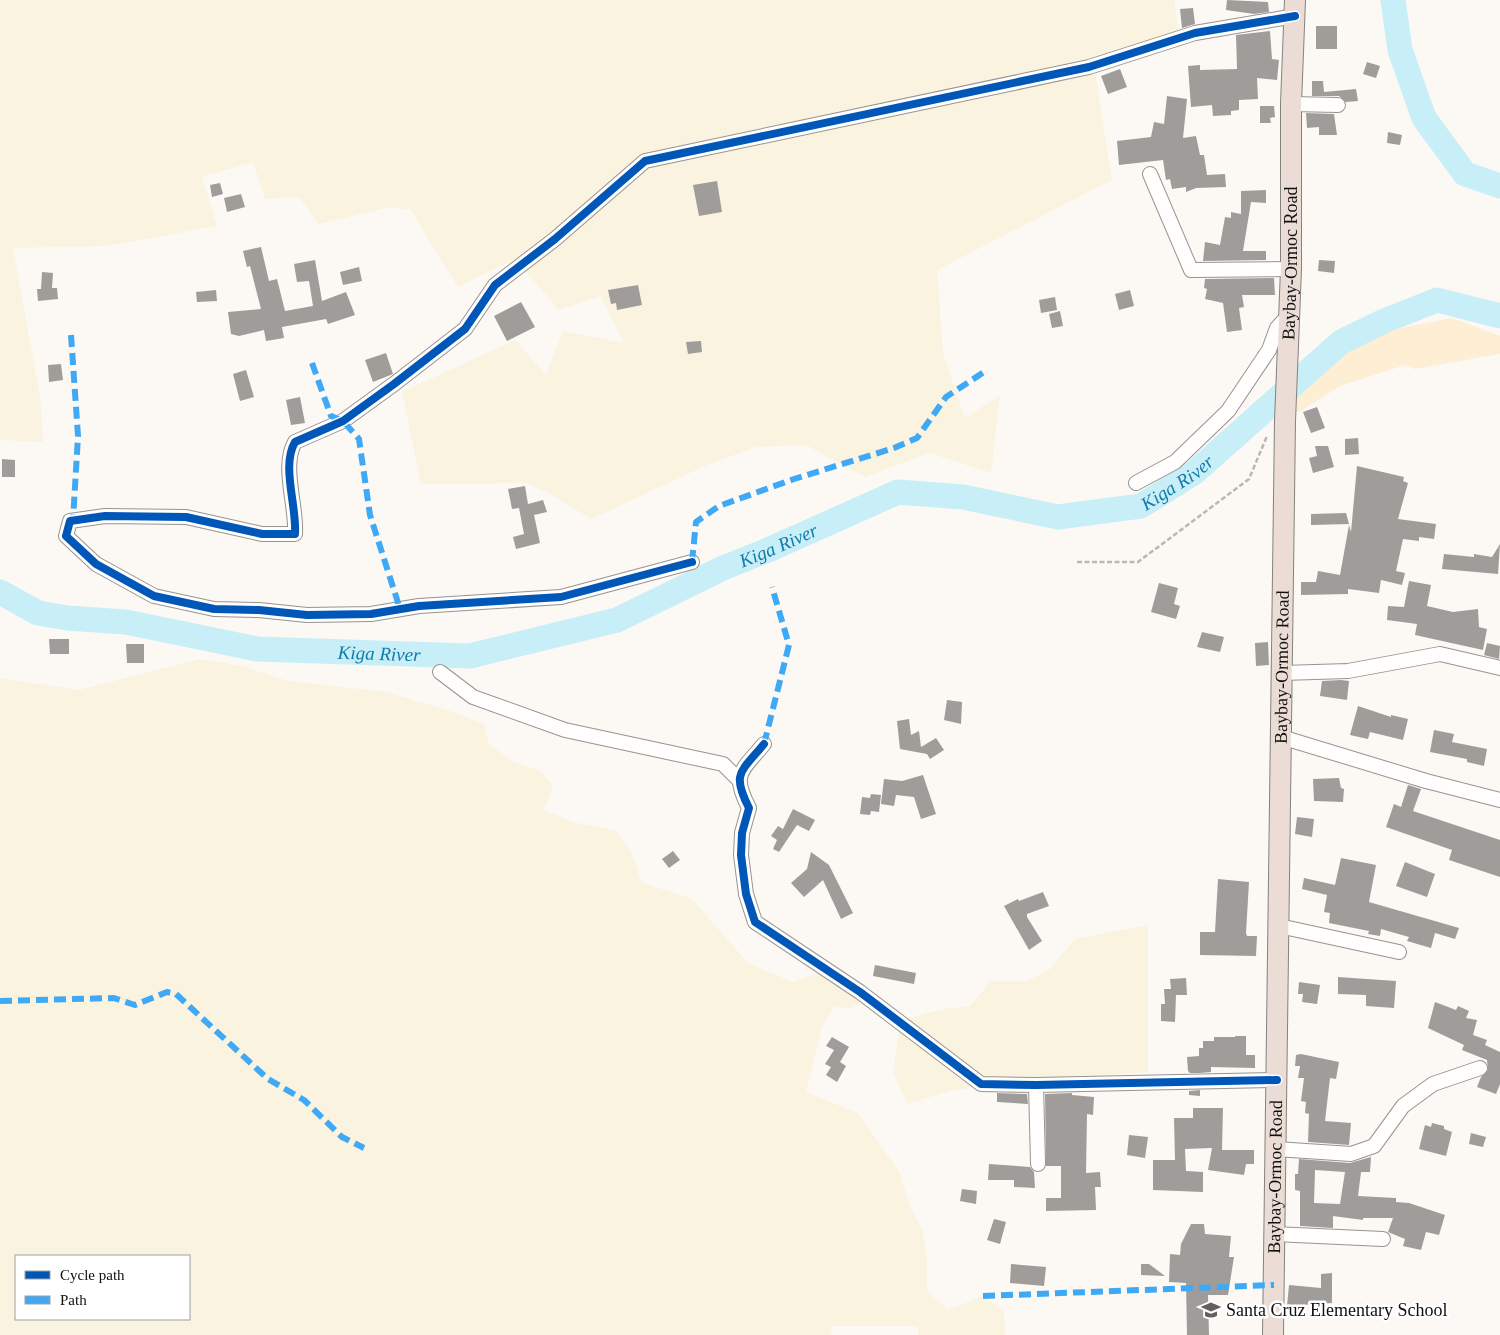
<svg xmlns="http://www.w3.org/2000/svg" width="1500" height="1335" font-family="'Times New Roman',serif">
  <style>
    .farmland { fill: #f9f3e0; fill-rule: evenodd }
    .sand { fill: #fdeed4 }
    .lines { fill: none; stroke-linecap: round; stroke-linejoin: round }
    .river { stroke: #c8eef8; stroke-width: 25 }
    .building { fill: #a09c99; fill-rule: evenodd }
    .minor-casing { stroke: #969492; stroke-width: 16 }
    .highway-casing { stroke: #83827f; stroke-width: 22 }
    .path { stroke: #b9b8b8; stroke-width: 2.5; stroke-dasharray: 5 2.5; stroke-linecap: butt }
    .minor { stroke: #fffefd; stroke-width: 14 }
    .highway { stroke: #ebdcd5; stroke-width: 20 }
    .quiet { stroke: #3fa9f5; stroke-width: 6; stroke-dasharray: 12 6; stroke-linecap: butt }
    .cycleway-casing { stroke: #fff; stroke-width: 11 }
    .cycleway { stroke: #0057b8; stroke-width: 8 }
    .labels { text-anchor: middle; stroke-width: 5; stroke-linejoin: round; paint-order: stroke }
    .street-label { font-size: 18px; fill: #0f0f0f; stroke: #fff }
    .poi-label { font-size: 18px; fill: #0f0f0f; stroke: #fff; text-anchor: start }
    .water-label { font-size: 19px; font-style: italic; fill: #107ca9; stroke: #fff }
  </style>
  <rect width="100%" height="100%" fill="#fcf9f4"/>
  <path class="farmland" d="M0,0H1174L1179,36L1094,66L1112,180L937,270L943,353L965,418L1000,395L991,473L929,453L865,477L806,445L756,447L707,465L591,519L547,492L527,483L421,484L402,392L515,340L546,375L563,331L624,343L601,296L559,310L515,259L458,287L410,209L386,208L318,224L299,197L265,199L253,162L202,177L217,226L108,246L13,248L40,397L43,442L0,440Z
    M200,659L242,666L289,681L386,692L451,711L484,724L489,744L515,763L539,770L553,785L544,810L572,822L615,830L631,850L642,883L691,898L748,963L793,982L820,972L861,1002L851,1008L834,1007L822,1027L806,1092L858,1113L900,1173L910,1207L922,1229L927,1259V1291L948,1310L983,1296L1004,1311L1005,1335H918V1326H832L831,1335H0V678L79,690ZM16,1256H189V1319H16Z
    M1148,925V1072L1017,1082L951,1091L907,1104L893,1072L901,1020L947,1008L969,1007L991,981H1026L1049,970L1075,939Z"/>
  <path class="sand" d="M1452,318L1500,336V354L1415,369L1405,365L1340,386L1299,412L1280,413L1282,400L1326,359L1350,342L1391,330Z"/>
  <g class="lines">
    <g class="river">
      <path d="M1393,0L1400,50L1424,118L1465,174L1500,186"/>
      <path id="s1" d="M0,592L38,613L67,618L126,622L257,649L470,656L617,620L723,568L768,550L898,492L963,497L1058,517L1141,506L1195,472L1341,342L1384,321L1437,300L1500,316"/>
    </g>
  </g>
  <path class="building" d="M1227,0L1268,2L1269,12L1254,14L1226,10Z
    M1193,8L1195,24L1182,28L1180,9Z
    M1316,26H1337V49H1316Z
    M1270,31L1272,59L1279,60L1277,80L1257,78L1258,99L1239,100V110L1231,111V115L1213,116L1212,105L1191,107L1188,66L1200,65V70L1237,69L1236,35Z
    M1367,62L1380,66L1376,78L1363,74Z
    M1120,69L1127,87L1108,94L1101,76Z
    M1312,81H1323L1324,92L1356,89L1358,101L1346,102L1339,96H1312Z
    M1167,96L1187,99L1183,138L1196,136L1200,155H1204L1207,175L1225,174L1226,187L1196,188L1186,192V187L1172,189L1170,179L1166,180L1163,160L1119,165L1117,141L1151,137L1154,122L1164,124Z
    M1260,106H1274L1275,117L1270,118L1271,123H1260Z
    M1306,113L1334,114L1337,135H1319V127L1307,128Z
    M1388,132L1402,135L1400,145L1387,143Z
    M717,181L722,212L699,216L693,185Z
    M220,183L223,194L212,197L210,185Z
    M1266,190V203L1251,202L1243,251H1266V260L1203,261L1205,242L1220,245L1225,217L1231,218V212L1241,214V191Z
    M241,194L245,207L227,212L224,198Z
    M261,247L269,281L277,279L285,311L313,306L309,281L297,282L294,264L315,260L322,301L346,292L355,315L328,324L326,319L282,327L284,338L266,341L264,330L239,336L231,334L228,312L261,309L250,266L247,267L243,251Z
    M1319,260L1335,261L1334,273L1318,271Z
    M359,267L362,281L343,285L340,272Z
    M42,272L53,273L52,288H57L58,299L38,301L37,289H41Z
    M1274,278L1275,295H1242L1244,307L1239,308L1242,330L1227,332L1223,303L1205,299L1207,289L1204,288L1205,279Z
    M638,285L642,305L617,310L616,303L611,304L608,290Z
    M216,290L217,301L197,302L196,292Z
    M1130,290L1134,306L1119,310L1115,294Z
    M1055,297L1057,310L1041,313L1039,300Z
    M521,302L535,327L507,341L494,316Z
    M1060,311L1063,326L1052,328L1049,314Z
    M701,341L702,352L688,354L686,342Z
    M386,353L393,374L373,382L365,360Z
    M61,364L63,380L49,382L48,365Z
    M246,370L254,397L240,401L233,374Z
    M300,397L305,423L291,425L286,400Z
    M1317,407L1325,428L1311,433L1303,412Z
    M1358,438L1359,454L1345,455V439Z
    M1315,446H1328L1334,467L1313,473L1309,458L1317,456Z
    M2,459L15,460V477H2Z
    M1357,466L1404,477L1403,481L1408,483L1398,519L1436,524L1434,539L1419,537V541L1403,539L1396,571L1405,573L1402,585L1381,580L1379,593L1348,589V594L1301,595V582H1316L1318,571L1340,575L1349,525L1351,532Z
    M525,486L528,504L543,500L547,512L534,515L540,543L516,549L513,537L524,534L519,508L512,509L508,489Z
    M1346,513L1349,524L1311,525V514Z
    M1500,544L1498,574L1442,569L1444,554L1474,557V554L1492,557Z
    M1409,581L1431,585L1427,606L1453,612L1478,609L1479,627L1487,629L1483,650L1415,635L1417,624L1387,620L1388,606L1404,607Z
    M1159,583L1178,588L1174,604L1180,606L1176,619L1151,612Z
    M1202,632L1224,637L1220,652L1197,647Z
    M49,639H69V654H50Z
    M1268,642L1269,665L1256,666L1255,643Z
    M1487,643L1500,646L1499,659L1484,655Z
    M126,644H144V663H127Z
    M1341,680L1349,681L1347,700L1320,696L1322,681Z
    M947,700L962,702L961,724L944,720Z
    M1358,706L1391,717V715L1408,719L1403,740L1370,732L1368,739L1350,735Z
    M909,719L911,735L919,731L921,747L936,738L944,750L930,759L927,754L900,749L897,721Z
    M1434,730L1454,734L1452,742L1487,749L1484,766L1467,762V759L1430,752Z
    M923,775L936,814L921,819L914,797L896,795L894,806L881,804L884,779L902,781Z
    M1339,778L1341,788L1344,789L1343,802L1314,801L1313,779Z
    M1408,785L1421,789L1413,811L1500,840V877L1449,860L1452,850L1386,827L1394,804L1401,807Z
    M871,794L881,795L879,812L871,811L870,815L860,814L862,797L870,798Z
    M793,809L815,820L809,831L797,825L779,852L773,849L777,840L771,836L778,826L783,829Z
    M1297,817L1314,819L1312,837L1295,834Z
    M673,851L680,860L669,868L662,859Z
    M811,852L829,865L853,913L841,919L823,880L804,897L791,883L807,869Z
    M1341,858L1376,865L1369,902L1459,928L1455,939L1435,933L1431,948L1407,941L1409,937L1381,929L1380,936L1368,934L1369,931L1329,923L1330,913L1324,912L1327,895L1302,889L1304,878L1335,885Z
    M1405,862L1435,874L1427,897L1396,886Z
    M1218,879L1249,882L1246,933L1247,936H1257L1256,956L1200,955V932H1215Z
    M1043,892L1049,906L1027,914V917L1042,941L1029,950L1004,906L1018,899L1019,901Z
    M875,965L916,973L914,984L873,976Z
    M1338,977L1396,981L1394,1008L1366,1006V995L1338,994Z
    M1186,978L1187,995H1176L1175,1022L1161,1021V1004H1165L1164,989H1171L1170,979Z
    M1299,982L1320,985L1317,1004L1302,1002L1303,994H1298Z
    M1435,1002L1456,1010L1458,1006L1469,1011L1466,1018L1477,1020L1473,1035L1487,1040L1485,1045L1500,1052V1084L1496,1094L1477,1087L1481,1077L1488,1070L1487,1060L1462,1050L1464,1045L1428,1028Z
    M1235,1036H1246V1055H1255V1068L1211,1067V1072L1200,1073H1190L1188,1071L1187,1057L1199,1056V1048H1203V1041H1214V1037H1235Z
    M832,1037L849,1047L840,1062L846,1066L837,1082L826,1075L831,1067L825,1064L834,1050L826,1046Z
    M1301,1054L1339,1062L1336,1079L1330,1078L1325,1121L1351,1123L1349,1145L1308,1142L1309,1114L1305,1113L1306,1102L1301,1101L1304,1078H1298L1300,1066H1295L1296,1055Z
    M1200,1090V1096L1189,1095V1091Z
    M997,1093L1027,1094L1028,1104L997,1102Z
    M1072,1093V1095L1094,1097L1093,1115L1087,1114L1086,1173L1100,1172L1101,1187H1095L1096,1210L1046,1211V1198H1061V1166H1046L1045,1094Z
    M1193,1108H1223L1222,1150H1254V1164H1246L1244,1175L1208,1170L1212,1148L1185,1149L1186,1171L1203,1172V1192L1153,1190V1160H1175L1174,1118H1193Z
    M1432,1123L1444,1126V1129L1452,1132L1446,1156L1419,1149L1425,1125L1431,1127Z
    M1471,1133L1486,1137L1483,1147L1469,1144Z
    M1129,1135L1148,1137L1145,1158L1127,1155Z
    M1371,1157L1370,1172H1361L1358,1196L1396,1198V1202L1409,1203L1445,1215L1439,1235L1426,1232L1421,1250L1403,1246L1405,1239L1388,1232L1393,1218H1363V1220L1333,1216V1228L1300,1226V1191L1295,1190V1174H1298L1299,1159L1350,1163ZM1315,1170L1345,1172L1340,1204L1314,1203Z
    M989,1164L1030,1167L1034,1172L1035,1188L1014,1187V1180H988Z
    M962,1189L977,1191L976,1204L960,1201Z
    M994,1219L1006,1222L1000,1244L987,1240Z
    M1191,1224H1204L1205,1234L1231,1236L1229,1257H1234L1228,1295H1208L1209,1335H1187L1186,1283L1169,1282L1170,1254L1180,1255L1181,1244Z
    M1011,1264L1046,1267L1044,1286L1010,1283Z
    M1141,1264H1149L1165,1276L1141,1275Z
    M1332,1273V1303L1287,1306L1289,1285L1321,1288V1274Z"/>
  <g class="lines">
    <g class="minor-casing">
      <path id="minor" d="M1291,104L1338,105
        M1150,174L1191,270L1291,269
        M1136,483L1175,462L1228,411L1269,350L1277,328L1288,316
        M692,562L561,597L419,606L371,614L307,615L259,610L214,609L154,596L96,564L66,536L70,521L105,516L186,517L262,534H295C297,506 281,466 295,442L343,421L394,384L465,329L495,285L555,239L645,161L1089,67L1195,33L1295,16
        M440,672L473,697L565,730L723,764L739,780
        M1282,673L1348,671L1440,654L1500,668
        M1281,737L1426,781L1500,800
        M764,744C741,772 731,773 749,808L742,833L741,855L746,894L755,922L860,992L981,1084L1036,1085L1277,1080
        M1279,926L1399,952
        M1036,1085L1038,1164
        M1276,1149L1351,1154L1374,1146L1403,1106L1433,1084L1480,1068
        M1274,1234L1383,1239"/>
    </g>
    <g class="highway-casing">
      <g id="highway">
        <path id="s2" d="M1273,1335L1285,421L1291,269V104L1295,0"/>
      </g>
    </g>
    <path class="path" d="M1077,562H1138L1249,479L1267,436"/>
    <use href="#minor" class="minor"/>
    <use href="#highway" class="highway"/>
    <path class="quiet" d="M71,335L78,436L73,520
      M312,363L331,416L343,421L359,439L370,515L400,609
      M692,562L696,522L719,506L794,479L894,448L917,438L946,397L984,372
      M764,744L789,645L772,587
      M0,1001L114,998L135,1005L167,992L176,994L268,1079L304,1100L342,1137L364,1148
      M983,1296L1274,1285"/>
    <g class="cycleway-casing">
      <path id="cycleway" d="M692,562L561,597L419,606L371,614L307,615L259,610L214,609L154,596L96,564L66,536L70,521L105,516L186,517L262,534H295C297,506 281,466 295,442L343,421L394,384L465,329L495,285L555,239L645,161L1089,67L1195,33L1295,16
        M764,744C741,772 731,773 749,808L742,833L741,855L746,894L755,922L860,992L981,1084L1036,1085L1277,1080"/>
    </g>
    <use href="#cycleway" class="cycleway"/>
  </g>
  <defs>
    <g id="school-bare" transform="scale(1.5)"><path d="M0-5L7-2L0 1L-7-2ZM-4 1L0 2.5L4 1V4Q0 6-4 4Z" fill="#62615f" stroke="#fff" stroke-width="2.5" paint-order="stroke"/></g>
  </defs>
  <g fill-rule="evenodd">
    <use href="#school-bare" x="1211" y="1310"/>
  </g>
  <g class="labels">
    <g class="street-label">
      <text dy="6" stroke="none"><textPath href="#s2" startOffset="1072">Baybay-Ormoc Road</textPath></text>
      <text dy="6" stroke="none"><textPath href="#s2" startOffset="668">Baybay-Ormoc Road</textPath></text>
      <text dy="6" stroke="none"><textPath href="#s2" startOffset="158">Baybay-Ormoc Road</textPath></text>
    </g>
    <g class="poi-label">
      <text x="1226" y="1316">Santa Cruz Elementary School</text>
    </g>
    <g class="water-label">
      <text dy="7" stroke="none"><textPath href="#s1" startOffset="1228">Kiga River</textPath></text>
      <text dy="7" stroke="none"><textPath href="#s1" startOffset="808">Kiga River</textPath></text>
      <text dy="7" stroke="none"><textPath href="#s1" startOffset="388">Kiga River</textPath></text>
    </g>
  </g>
  <rect x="15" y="1255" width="175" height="65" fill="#ffffff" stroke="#9f9f9f"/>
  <rect x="25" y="1271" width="25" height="8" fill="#0057b8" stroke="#9f9f9f"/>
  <text x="60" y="1280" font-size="15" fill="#0f0f0f">Cycle path</text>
  <rect x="25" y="1296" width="25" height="8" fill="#3fa9f5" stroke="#9f9f9f"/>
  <text x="60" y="1305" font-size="15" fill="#0f0f0f">Path</text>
</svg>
